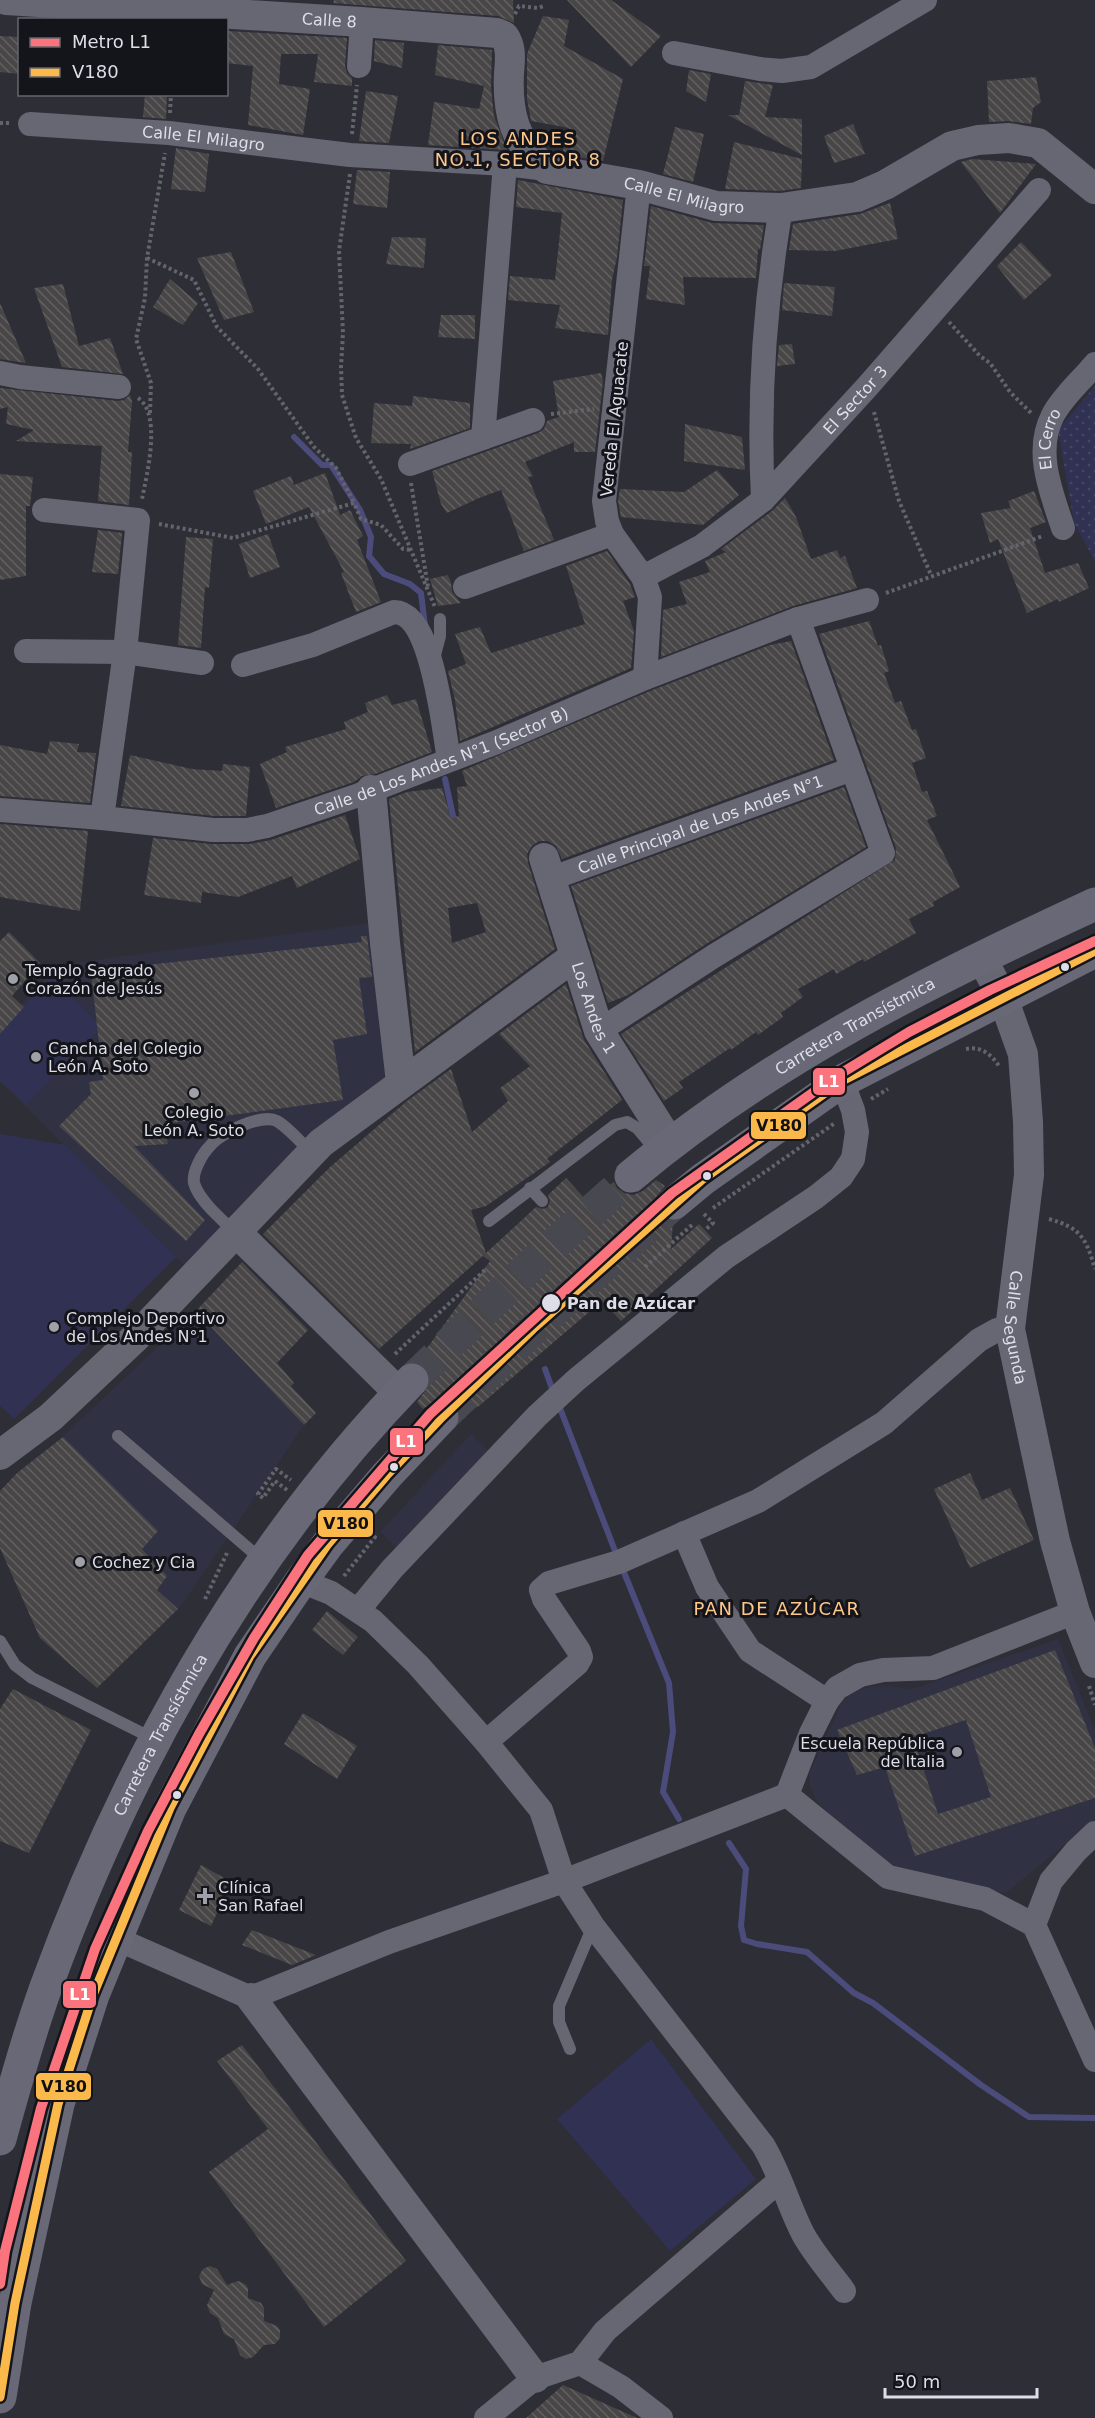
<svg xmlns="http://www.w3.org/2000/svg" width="1095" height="2418" font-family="'DejaVu Sans',sans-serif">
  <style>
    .built { fill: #303143 }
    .grass { fill: url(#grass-dots) }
    .pitch { fill: #313253 }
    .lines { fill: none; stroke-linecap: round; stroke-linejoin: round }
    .stream { stroke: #4c4c7c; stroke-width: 6 }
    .building { fill: url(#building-back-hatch); fill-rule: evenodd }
    .primary-tunnel { stroke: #484851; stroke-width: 33; stroke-dasharray: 33 16; stroke-linecap: butt }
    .path { stroke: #64646d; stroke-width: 4; stroke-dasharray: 3 3; stroke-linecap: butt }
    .service { stroke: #676774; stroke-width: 12 }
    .minor { stroke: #676774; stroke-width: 24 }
    .tertiary { stroke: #676774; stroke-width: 30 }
    .primary { stroke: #686876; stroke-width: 33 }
    .bus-1-casing { stroke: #14141b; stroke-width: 14 }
    .bus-1 { stroke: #fcb94b; stroke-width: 9 }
    .metro-1-casing { stroke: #14141b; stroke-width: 15 }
    .metro-1 { stroke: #fa737d; stroke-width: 10 }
    .bus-dot { fill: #dddee7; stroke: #14141b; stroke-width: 2 }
    .poi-dot { fill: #a0a0a9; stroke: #14141b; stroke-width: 2 }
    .labels { text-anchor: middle; stroke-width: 6; stroke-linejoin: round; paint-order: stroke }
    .street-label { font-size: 16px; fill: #dddee7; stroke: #14141b }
    .poi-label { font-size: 16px; fill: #dddee7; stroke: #14141b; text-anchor: start }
    .stop-label { font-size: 16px; font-weight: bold; fill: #dddee7; stroke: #14141b; text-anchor: start }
    .neighbourhood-label { font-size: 18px; letter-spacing: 1.5px; fill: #ffc88b; stroke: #14141b }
    .line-badge { stroke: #14141b; stroke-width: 2 }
    .badge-label { font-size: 16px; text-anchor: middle; font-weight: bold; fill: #fff }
    .pale-badge-label { font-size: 16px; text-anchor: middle; font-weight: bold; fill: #111 }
  </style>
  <defs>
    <pattern id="grass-dots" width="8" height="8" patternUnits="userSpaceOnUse" patternTransform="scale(1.5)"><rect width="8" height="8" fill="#313253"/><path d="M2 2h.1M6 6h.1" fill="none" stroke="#454664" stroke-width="1.8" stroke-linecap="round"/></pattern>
    <pattern id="building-back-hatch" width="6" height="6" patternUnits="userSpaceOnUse" patternTransform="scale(1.5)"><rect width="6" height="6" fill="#494648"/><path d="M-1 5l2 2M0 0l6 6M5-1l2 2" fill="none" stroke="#636062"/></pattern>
  </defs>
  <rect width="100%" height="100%" fill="#2e2e36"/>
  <path class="built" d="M371,923L393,1079L189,1270L0,1081V1027L58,965Z
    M196,1311L304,1425L181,1606L97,1688L40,1638L0,1548V1491L17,1473L48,1450Z
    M471,1434L493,1455L401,1552L380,1532Z
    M1058,1639L1095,1730V1820L1006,1893L892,1873L817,1802L810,1785L809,1774L843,1700L859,1689L881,1685L913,1689Z"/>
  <path class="grass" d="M1095,386V561L1074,523L1058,430Z"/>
  <path class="pitch" d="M52,975L101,1027L26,1105L0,1081V1034Z
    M0,1134L65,1145L176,1257L14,1419L0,1406Z
    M651,2039L756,2179L670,2251L557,2119Z"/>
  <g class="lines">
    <path class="stream" d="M294,437L322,465H331L360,510L371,537L369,556L384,574L410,584L421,593L425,626
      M445,779L455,825
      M545,1369L554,1394
      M558,1403L617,1556
      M621,1565L669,1683L673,1732L663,1792L679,1819
      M729,1843L746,1869L741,1926L744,1940L757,1944L807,1952L854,1993L873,2003L981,2085L1029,2117L1095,2118"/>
  </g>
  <path class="building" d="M334,0H513L514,23L498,16L333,3Z
    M567,0H611L661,36L631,67Z
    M543,16L569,20L564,46L623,79L603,161L566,155V152L563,151L569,128L531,121L527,99V54Z
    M227,31L347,38L345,66L347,73L352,78V86L314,82L318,54H281L279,84L310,89L303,135L248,125L253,66L226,63Z
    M0,36L20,37V74L0,72Z
    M375,40L404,43L402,68L374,61Z
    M438,45L492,50L491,88L494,116L507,150L428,145L434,102L479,109L484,86L435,75Z
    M689,70L711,74L706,102L686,91Z
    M1036,77L1041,102L1033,108L1031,124L1008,121L989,122L987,81Z
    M745,81L773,85L765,117L802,119V155L728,115H739Z
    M366,91L398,96L389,143L359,141Z
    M145,94H167L166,119L143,117Z
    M853,124L865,154L834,163L824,136Z
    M675,127L704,134L693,182L663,174Z
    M734,142L802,159L801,188L780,191L725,189Z
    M176,148L209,154L205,192L171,189Z
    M972,159L1036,164L1000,213L961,162Z
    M357,170L390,172L387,208L353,204Z
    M518,180L623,200L617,257L612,280L608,335L555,328L560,305L508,300L510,276L555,280L562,213L516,207Z
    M890,203L898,239L835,251L789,250L793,224L860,214Z
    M651,206L712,223L764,225L760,250L758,249L756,278L683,277L685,305L646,299L650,266H644Z
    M392,237L426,238L424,268L386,264Z
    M1021,242L1052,275L1024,300L997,266Z
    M231,252L254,312L224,320L197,258Z
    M170,279L198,303L183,325L153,307Z
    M784,283L835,287L832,316L782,310Z
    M63,284L79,346L110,338L123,374L62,367L34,288Z
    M0,303L26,363L0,359Z
    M441,315H475V339L438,337Z
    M792,344L795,364L777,366L779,345Z
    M601,373L603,381L595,452H574V442L525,462L533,476L528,477L554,540L524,551L501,490L479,498L447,513L441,504L432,471L538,433L544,429L547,421L559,417L553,381Z
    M0,388L118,401L124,400L130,395L132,401L128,452H132L129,505L98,501L102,446L16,441L34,430L6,424L8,407L0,409Z
    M413,396L470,403V428L410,449L411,444L371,443L374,403L412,406Z
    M685,424L742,437L745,470L684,461Z
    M717,470L739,495L703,525L621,517L618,501L620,489L684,492Z
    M325,473L340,515L350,510L363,536L357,540L381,602L356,612L341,573L344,572L309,507L266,524L253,491L291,476L294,485Z
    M0,474L33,477L30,506H26V576L0,580Z
    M1034,491L1046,522L1030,528L1045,573L1078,563L1089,588L1059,602L1058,599L1027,613L998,539L990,543L981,513L1011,508L1008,501Z
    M785,498L796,517L811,559L837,550L840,558L845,556L857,588L793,606L661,657L663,610L687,604L679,582L710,572L705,561L726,552L721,549L772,511Z
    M98,530L122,533L118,574L92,572Z
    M268,534L280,567L250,578L239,544Z
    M186,537L213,539L209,588L205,587L201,648L178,645Z
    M607,551L630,584L635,597L623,601L634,631L631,668L460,741L455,700L448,671L466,664L455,634L480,627L491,653L585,624L566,566Z
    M448,575L451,583L452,592L461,603L438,606L430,579Z
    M869,621L878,646L881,645L889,671L884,673L895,703L901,701L912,730L916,729L926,758L912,763L922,792L927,791L937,816L927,820L960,887L933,902L934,906L909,919L916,933L864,962L863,959L836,974L834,969L798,989L803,997L781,1013L783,1017L758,1035L756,1032L731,1050L730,1048L679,1082L683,1088L664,1101L621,1034L895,860L896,848L819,634Z
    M791,641L834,760L562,859L556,846L548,841H539L532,846L527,854L528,863L555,949L415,1052L389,799L407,792L442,788L451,818L459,816L457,787L467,786L462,771L650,691L770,645ZM477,903L486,932L452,943L448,908Z
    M387,695L392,705L416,699L432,752L375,774L362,776L354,782L276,808L260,764L287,752L285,747L346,729L344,722L368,712L365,703Z
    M50,741L79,744L77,752L96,753L90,803L0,796V745L47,754Z
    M130,755L192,769L222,771L223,764L250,767L246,816H214L121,806Z
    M844,787L866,847L706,944L628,995L608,1003L571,886Z
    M345,815L360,859L297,888L292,876L238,897L202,892L201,903L144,895L153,838L211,844H250L271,840Z
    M0,824L88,831L80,911L0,897Z
    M9,932L40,963L12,996L24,1007L0,1034V941Z
    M361,936H367L372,977L359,978L367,1034L333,1040L343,1100L164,1124L168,1144L134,1146L205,1220L186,1241L59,1126L91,1094L89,1082L103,1080L91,971L362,942Z
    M566,984L584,1040L622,1100L547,1159L550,1162L486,1206L471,1210L486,1253L536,1207L543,1209L548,1207L550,1200L548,1195L566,1178L585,1199L614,1182L617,1188L624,1193L633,1195L643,1191L656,1180L665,1186L657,1196L655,1206L660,1215L673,1221L671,1249L699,1224L712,1238L621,1321L602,1301L479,1406L460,1415L454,1403L447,1399H437L423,1409L417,1402L430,1384V1375L425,1367L417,1362L490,1261L483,1256L486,1253L379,1349L263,1234L329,1168L407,1101L451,1069L472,1132L508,1101L500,1088L530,1066L499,1034Z
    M242,1262L308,1330L277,1363L294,1383L291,1386L316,1413L304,1425L196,1311Z
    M63,1437L158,1531L142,1549L167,1576L157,1590L178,1609L97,1688L40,1638L0,1548V1491L17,1473Z
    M970,1473L982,1500L1010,1488L1034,1540L970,1568L934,1489Z
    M327,1611L358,1637L343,1655L312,1630Z
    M1055,1650L1095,1748V1798L915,1856L885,1767L857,1775L837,1730ZM966,1720L991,1797L938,1814L913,1737Z
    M13,1689L91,1730L29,1853L0,1841V1709Z
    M303,1713L357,1746L337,1779L284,1744Z
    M201,1865L231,1882L211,1926L179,1910Z
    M252,1930L316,1955L292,1965L242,1945Z
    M242,2045L406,2261L324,2327L209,2172L268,2129L217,2061Z
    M210,2266L217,2269L227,2285L238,2281L245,2284L248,2288V2298L261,2303L264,2308V2321L277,2326L280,2330V2338L275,2344L264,2345L253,2357L246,2359L240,2355L234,2339L224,2334L218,2318L210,2313L207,2305L214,2290L202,2284L199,2276L203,2269Z
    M563,2385L637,2418H526Z"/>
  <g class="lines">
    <path class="primary-tunnel" d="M412,1380L531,1265L631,1176
      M442,1417L533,1329L674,1203"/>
    <path class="path" d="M515,14L519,6L538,8L544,6
      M170,113L171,94
      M0,123H11
      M352,134L357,85
      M350,174L339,251L343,333L341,367L342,395L356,438L381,479L435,607
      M147,258L194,280L217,327L258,369L314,447L336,468L354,503
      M949,322L980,356L990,363L1010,392L1032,414
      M138,398C162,414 147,474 142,499
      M874,412L899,501L931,575
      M150,413L151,383L136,339L145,298L147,258L165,153
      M551,414L594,409
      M411,483L428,587
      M159,524L233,538L354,503L361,519L381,525L403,549L411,550
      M886,593L1043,536
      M966,1049C981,1046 991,1054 999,1066
      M871,1099L888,1089
      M713,1208L835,1123
      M704,1214L713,1223L705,1230
      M1049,1219C1081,1228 1086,1238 1095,1269
      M645,1267L693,1224
      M395,1354L486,1269
      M287,1490L275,1481L263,1498L258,1494L276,1469L291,1480
      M344,1576L375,1537L371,1534
      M205,1599L228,1551
      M1089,1686L1095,1705"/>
    <path class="service" d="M434,659L440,636V619
      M530,1188L542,1201
      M489,1221L615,1125L627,1122L637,1128L658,1153
      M236,1232C223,1222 198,1199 194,1183C192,1172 202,1154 210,1146C220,1133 262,1113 277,1121C289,1128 301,1143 311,1152
      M118,1436L262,1560
      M0,1641L15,1665L32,1678L154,1739
      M570,2049L559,2022V2006L593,1926"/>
    <g class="minor">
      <path d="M674,53L760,69L782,71L811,67L925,0"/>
      <path d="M359,66L362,22"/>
      <path id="s1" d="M30,124L169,133L350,155L505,164L547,169"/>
      <path d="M639,185L604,501L607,521L612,534L643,577L650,597L645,678"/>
      <path d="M0,373L20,377L119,387"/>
      <path d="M483,438L505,164"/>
      <path d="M410,464L533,420"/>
      <path d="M763,500C758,401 764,306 781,208"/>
      <path d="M44,510L138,520L125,652L102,818"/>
      <path id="s2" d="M1063,528C1051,492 1034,451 1053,415C1063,396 1082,380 1095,364"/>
      <path id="s3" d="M643,577L702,546L763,500L867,387L1039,190"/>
      <path d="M465,587L612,534"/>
      <path d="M26,651L125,652L202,663"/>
      <path d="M243,665L313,645L394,612C433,612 443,728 449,759"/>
      <path id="s4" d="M0,810L102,818L213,830H247L267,826L359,795L497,742L645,678L798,619L867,600"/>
      <path id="s5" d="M550,879L852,769"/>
      <path d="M599,1031L714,956L883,853L798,619"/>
      <path d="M684,1533L707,1587L750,1651L827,1701"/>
      <path d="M301,1581L331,1593L373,1621L418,1665L486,1742L541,1810L564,1881L593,1926L763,2145C780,2173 788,2205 803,2234C814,2254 830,2272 844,2291"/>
      <path d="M359,1609L392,1569L537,1416L576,1380L726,1257L816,1197L841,1177L853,1159L857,1132L853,1110L842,1081"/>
      <path d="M486,1742L577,1664L581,1657L579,1651L544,1599L541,1590L549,1583L619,1562L758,1501L884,1423L979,1340L997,1330L1010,1329"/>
      <path d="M787,1795L888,1877L985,1899L1034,1925L1095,2060"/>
      <path d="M787,1795L811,1733L827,1701L837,1688L860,1675L883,1670L933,1668L1075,1612"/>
      <path d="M1034,1925L1051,1881L1076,1851L1095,1833"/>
      <path d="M117,1939L251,1998L389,1942L564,1881L787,1795"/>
      <path d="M580,2363L621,2387L661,2418"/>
      <path d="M486,2418L535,2378L580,2363L605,2331L779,2181"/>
    </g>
    <g class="tertiary">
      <path id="s6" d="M6,0L362,22L497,33L504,36C512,47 510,60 509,73C507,111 514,145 547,169L639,185L716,206L781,208L857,197L885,185L952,146L978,140L1009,138L1038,143L1095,189"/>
      <path d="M371,790L385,943L401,1082"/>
      <path id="s7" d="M544,858L599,1031L670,1143"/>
      <path id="s8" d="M981,957L1003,998L1023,1054L1028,1122L1029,1175L1010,1329L1055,1541L1075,1612L1095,1663"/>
      <path d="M236,1232L399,1393"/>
      <path d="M0,1455L51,1417L137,1336L321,1143L575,956"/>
      <path d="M251,1998L535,2378"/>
    </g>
    <g class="primary">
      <path id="s9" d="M631,1176C769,1060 932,979 1095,904"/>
      <path d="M674,1203L703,1179L842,1081L1095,951"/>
      <path id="s10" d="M0,2139C14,2088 28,2037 46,1987C128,1763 246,1552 412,1380"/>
      <path d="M0,2397L15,2303L58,2104L93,1995L170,1808L250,1656L301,1581L328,1544L387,1475L442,1417"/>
    </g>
    <g class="bus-1-casing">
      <path id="bus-1" d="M0,2397L15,2303L58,2104L93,1995L170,1808L250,1656L328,1544L387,1475L442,1417L533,1329L703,1179L842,1081L1095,951"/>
    </g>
    <use href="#bus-1" class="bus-1"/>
    <g class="metro-1-casing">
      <path id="metro-1" d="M0,2284L5,2251L41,2108L95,1949L148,1831L199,1734L254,1638L308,1555L430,1414L672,1193L835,1077L909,1032L990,990L1095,941"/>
    </g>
    <use href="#metro-1" class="metro-1"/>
  </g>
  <g class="bus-dot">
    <circle cx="1065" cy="967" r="5"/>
    <circle cx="707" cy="1176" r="5"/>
    <circle cx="551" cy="1303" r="10"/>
    <circle cx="394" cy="1467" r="5"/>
    <circle cx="177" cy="1795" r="5"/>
  </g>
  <g class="poi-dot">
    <circle cx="13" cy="979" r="6"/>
    <circle cx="36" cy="1057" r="6"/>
    <circle cx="194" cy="1093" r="6"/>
    <circle cx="54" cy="1327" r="6"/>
    <circle cx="80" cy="1562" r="6"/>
    <circle cx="957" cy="1752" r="6"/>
    <path d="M202 1887h6v6h6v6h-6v6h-6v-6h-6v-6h6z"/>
  </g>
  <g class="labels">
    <g class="street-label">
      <text dy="6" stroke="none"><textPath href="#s6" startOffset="324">Calle 8</textPath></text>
      <text dy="6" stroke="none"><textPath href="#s1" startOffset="174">Calle El Milagro</textPath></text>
      <text dy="6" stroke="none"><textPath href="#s6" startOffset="786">Calle El Milagro</textPath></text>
      <text dy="6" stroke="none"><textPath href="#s3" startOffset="279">El Sector 3</textPath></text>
      <text transform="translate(614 419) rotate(-84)" y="6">Vereda El Aguacate</text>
      <text dy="6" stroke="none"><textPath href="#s2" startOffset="92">El Cerro</textPath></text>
      <text dy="6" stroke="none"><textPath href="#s4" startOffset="454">Calle de Los Andes N°1 (Sector B)</textPath></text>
      <text dy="6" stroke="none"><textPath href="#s5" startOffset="160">Calle Principal de Los Andes N°1</textPath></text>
      <text dy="6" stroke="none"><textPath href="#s7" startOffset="158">Los Andes 1</textPath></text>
      <text dy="6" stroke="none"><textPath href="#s9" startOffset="270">Carretera Transístmica</textPath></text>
      <text dy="6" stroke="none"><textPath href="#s8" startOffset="381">Calle Segunda</textPath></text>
      <text dy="6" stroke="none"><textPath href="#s10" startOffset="436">Carretera Transístmica</textPath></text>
    </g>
    <g class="poi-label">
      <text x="25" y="976">Templo Sagrado<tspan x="25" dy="18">Corazón de Jesús</tspan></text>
      <text x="48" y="1054">Cancha del Colegio<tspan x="48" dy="18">León A. Soto</tspan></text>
      <text x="194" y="1118" text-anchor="middle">Colegio<tspan x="194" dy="18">León A. Soto</tspan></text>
      <text x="66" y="1324">Complejo Deportivo<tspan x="66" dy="18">de Los Andes N°1</tspan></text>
      <text x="92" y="1568">Cochez y Cia</text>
      <text x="945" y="1749" text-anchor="end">Escuela República<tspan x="945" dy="18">de Italia</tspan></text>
      <text x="218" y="1893">Clínica<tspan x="218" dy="18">San Rafael</tspan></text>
    </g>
    <g class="stop-label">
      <text x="567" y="1309">Pan de Azúcar</text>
    </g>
    <g class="neighbourhood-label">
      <text x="518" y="145">LOS ANDES<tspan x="518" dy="21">NO.1, SECTOR 8</tspan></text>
      <text x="777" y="1615">PAN DE AZÚCAR</text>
    </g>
  </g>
  <g class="line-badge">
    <rect x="812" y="1067" width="34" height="29" rx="6" fill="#fa737d"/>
    <rect x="750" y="1111" width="57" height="29" rx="6" fill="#fcb94b"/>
    <rect x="389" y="1427" width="35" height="29" rx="6" fill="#fa737d"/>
    <rect x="317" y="1509" width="57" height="29" rx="6" fill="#fcb94b"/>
    <rect x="62" y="1980" width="35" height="29" rx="6" fill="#fa737d"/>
    <rect x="35" y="2072" width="57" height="29" rx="6" fill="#fcb94b"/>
  </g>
  <g class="badge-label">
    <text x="829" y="1087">L1</text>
    <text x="406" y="1447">L1</text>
    <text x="80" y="2000">L1</text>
  </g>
  <g class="pale-badge-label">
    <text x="779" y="1131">V180</text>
    <text x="346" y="1529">V180</text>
    <text x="64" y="2092">V180</text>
  </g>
  <rect x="18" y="18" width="210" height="78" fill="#14141b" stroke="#64656d" stroke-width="1.5"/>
  <rect x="30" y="38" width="30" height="9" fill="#fa737d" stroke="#64656d" stroke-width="1.5"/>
  <text x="72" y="48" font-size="18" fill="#dddee7">Metro L1</text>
  <rect x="30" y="68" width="30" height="9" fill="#fcb94b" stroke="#64656d" stroke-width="1.5"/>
  <text x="72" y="78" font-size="18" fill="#dddee7">V180</text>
  <path d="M885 2388v9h152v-9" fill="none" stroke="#dddee7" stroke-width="3"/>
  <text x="894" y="2388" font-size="18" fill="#dddee7" stroke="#14141b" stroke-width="4.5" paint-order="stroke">50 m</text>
</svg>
